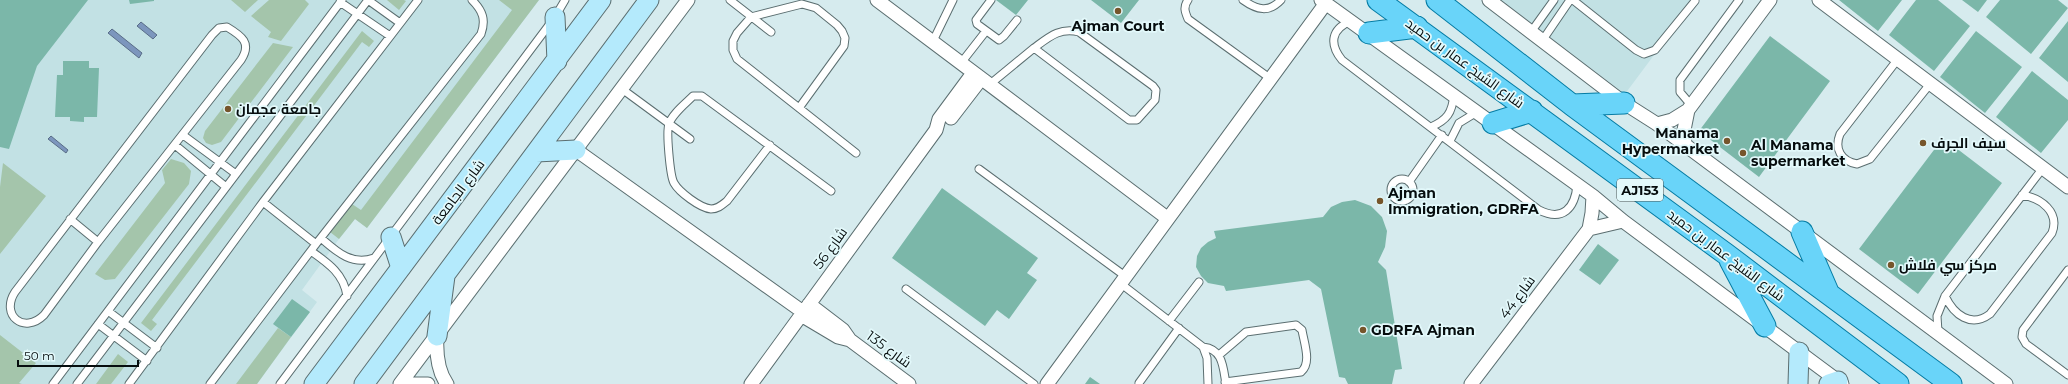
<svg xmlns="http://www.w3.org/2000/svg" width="2068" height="384" font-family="Montserrat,Cairo,sans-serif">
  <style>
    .built { fill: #c2e1e4 }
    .green { fill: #a4c5ab }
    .water { fill: #7c96bd; stroke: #596d88 }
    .building { fill: #7bb7a9 }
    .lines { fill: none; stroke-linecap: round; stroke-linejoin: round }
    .lane-casing { stroke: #5b6e70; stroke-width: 9 }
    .street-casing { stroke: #5b6e70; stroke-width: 15 }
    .secondary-casing { stroke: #5b6e70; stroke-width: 21 }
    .primary-casing { stroke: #057ca4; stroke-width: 23 }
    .lane { stroke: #fff; stroke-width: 7 }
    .street { stroke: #fff; stroke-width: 13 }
    .secondary { stroke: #b4eafc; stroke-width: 19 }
    .primary { stroke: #69d4f9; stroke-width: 21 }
    .poi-dot { fill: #76552b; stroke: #e3f9fb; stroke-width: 1.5 }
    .labels { text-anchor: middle; stroke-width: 3.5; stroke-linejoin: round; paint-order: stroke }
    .shield { fill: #e3f9fb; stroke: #485455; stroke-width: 1 }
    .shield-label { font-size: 13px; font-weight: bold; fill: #060d0e }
    .poi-label { font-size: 14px; font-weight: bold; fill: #060d0e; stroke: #e3f9fb; text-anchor: start }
    .street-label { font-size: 14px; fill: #060d0e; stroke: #e3f9fb }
  </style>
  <rect width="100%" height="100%" fill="#d6ebee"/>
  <path class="built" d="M0,0H539L367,228L355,219L339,239L302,290L317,302L257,384H0Z
    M1501,0H1695L1625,94Z"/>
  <path class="green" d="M231,0H258L245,12Z
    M269,0H305L309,4L281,41L268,37L271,32L251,16Z
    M387,0H404L406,1L399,10Z
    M499,0H539L367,228L355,219L339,239L330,232L352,204L361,210L512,10Z
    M362,31L374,41L369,47L362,42L152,320L157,324L151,331L141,323Z
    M273,43L293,47L221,142L212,145L206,143L203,138L205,131Z
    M171,159L184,163L191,171L189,184L115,279L105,280L95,274L165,183L162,170Z
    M3,163L46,196L0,254V187Z
    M278,328L291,337L257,384H236Z
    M0,335L36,363L19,383L22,384H0Z
    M118,354L128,362L111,384H96Z"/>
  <path class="water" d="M141,22L157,35L153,39L137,26Z
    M112,29L142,53L139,58L108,33Z
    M51,136L68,150L66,153L48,139Z"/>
  <path class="building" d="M0,0H88L37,66L9,149L0,147Z
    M129,0H154V1L130,4Z
    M996,0H1028L1016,15Z
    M1091,0H1139L1121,23Z
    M1839,0H1902L1878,31Z
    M1916,0H1938L1970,26L1934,71L1889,35Z
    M1962,0H1987L1978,12Z
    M2000,0H2058L2068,8L2031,54L1986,17Z
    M2068,21V82L2039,58Z
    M1976,31L2022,67L1985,113L1940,77Z
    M1770,36L1830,81L1759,177L1699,131Z
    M63,61H89V68H99L97,117H84V122L70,121V117H55L57,75H63Z
    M2032,71L2068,100V120L2041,153L1996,117Z
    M1943,138L2002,183L1918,294L1859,249Z
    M942,188L1038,258L1027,273L1037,280L1009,319L997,310L985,326L892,258Z
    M1355,200L1371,206L1382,217L1387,231L1385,247L1378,262L1386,270L1402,369L1395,370L1392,384H1348L1345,378L1339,377L1321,289L1309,280L1226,291L1224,286L1208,283L1201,276L1196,267L1197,256L1201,248L1208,242L1216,238L1214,231L1323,217L1331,207L1342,202Z
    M1598,244L1619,260L1600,285L1579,270Z
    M292,299L310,312L291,337L273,324Z
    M1090,377L1100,384H1085Z"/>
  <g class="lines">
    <g class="lane-casing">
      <path id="lane" d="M368,0L400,23
        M730,0L771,32
        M991,0L976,20L977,24L999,40L1004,36L1017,20
        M1188,0C1183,7 1185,12 1188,19L1271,79
        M1243,0C1257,10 1269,13 1281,0
        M1573,0L1636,50L1644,54L1655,50L1695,1
        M340,2L390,36
        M1351,21C1331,29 1329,44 1342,60L1539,210C1563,222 1575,208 1577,185
        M227,27C242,36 252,43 241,60L98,242L44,315C24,335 0,315 15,292L212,35L219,28Z
        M1531,32L1554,0
        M933,41L953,0
        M1542,41L1570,0
        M1898,59L1840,134C1834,149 1841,161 1857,164L1870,159L1930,84
        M961,63L986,31
        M989,85L1034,48L1129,120H1137L1155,100L1156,90L1153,86L1079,32C1060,27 1049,37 1034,48
        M622,89L690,139
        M1691,105L1680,92V80L1739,0
        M799,108L844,46L845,38L842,31L837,25L816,8L802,4L751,17L737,33L733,41V50L737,59L856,153
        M1431,127C1447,120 1452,113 1454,95
        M183,135L236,174
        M1450,141L1459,123L1477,112
        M175,145L226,187
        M770,145L727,201C722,205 718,209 711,209C700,208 679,192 674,183C670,176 666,131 669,124C672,114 685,104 693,96H702L831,191
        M979,169L1125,276
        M1391 190a11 11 0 1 1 22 0a11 11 0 1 1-22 0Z
        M1409,182L1442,135
        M263,202L316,244
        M70,219L98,242
        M321,238C337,252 352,266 374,258
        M311,251C328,263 344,274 347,296
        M2068,270L2023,330L2022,337L2026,344L2068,375
        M1120,283L1203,347
        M906,289L1034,384
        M1945,296C1954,315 1971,328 1990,314L2052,233C2060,212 2041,198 2022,195
        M108,311L157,348
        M1169,321L1199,282
        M98,324L147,361
        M1938,332L1937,316L1945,296L2043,168
        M1219,355L1246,332L1296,325L1302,330C1304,343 1312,363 1301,372L1225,382
        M1139,383L1179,328
        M53,384L342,0
        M77,384L368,0
        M129,384L263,202L418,0
        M210,384L316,244L481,34C486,20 483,11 472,0
        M280,384L555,17L565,0
        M1208,384L1207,358L1203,347C1223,349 1223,367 1226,384"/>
    </g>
    <g class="street-casing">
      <path id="street" d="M877,0L1167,218
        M1321,0L1593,196L1623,221L1842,384
        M1489,0L1624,103L1657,124L2006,384
        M1819,0L2068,187
        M951,118L981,79
        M1657,124L1672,120L1688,110L1770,0
        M1685,145L1684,130L1688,110
        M576,150L803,312
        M1589,229L1623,221
        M809,304L843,330L850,340
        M801,315L838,337L850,340L909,384
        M437,336C436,353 437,370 447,384
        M400,384L688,0
        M409,384H428
        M751,384L936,130L939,119L973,73
        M1047,384L1326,3
        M1471,384L1589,229L1592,213L1593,196"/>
    </g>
    <g class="secondary-casing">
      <path id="secondary" d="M555,17L557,61
        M536,152L576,150
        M391,237L401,268
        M437,336L445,276
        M314,384L601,0
        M364,384L649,0
        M1798,384L1799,352
        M1829,384L1838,381"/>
    </g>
    <g class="primary-casing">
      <path id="primary" d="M1378,0L1726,254L1898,384
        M1437,0L1572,105L1951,384
        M1369,33L1417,27
        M1572,105L1624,103
        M1493,123L1532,111
        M1802,232L1828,292
        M1730,260L1765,326"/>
    </g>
    <use href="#lane" class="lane"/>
    <use href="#street" class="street"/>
    <use href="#secondary" class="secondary"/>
    <use href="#primary" class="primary"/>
  </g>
  <g class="poi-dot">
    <circle cx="1118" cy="11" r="4"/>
    <circle cx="228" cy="109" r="4"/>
    <circle cx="1727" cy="141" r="4"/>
    <circle cx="1923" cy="143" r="4"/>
    <circle cx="1743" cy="153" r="4"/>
    <circle cx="1380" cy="201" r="4"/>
    <circle cx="1891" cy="265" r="4"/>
    <circle cx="1363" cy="330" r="4"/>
  </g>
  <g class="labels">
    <rect class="shield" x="1617" y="179" width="46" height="22" rx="3"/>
    <g class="shield-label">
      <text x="1640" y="195">AJ153</text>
    </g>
    <g class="poi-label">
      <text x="1118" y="31" text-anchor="middle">Ajman Court</text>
      <text x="236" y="114">جامعة عجمان</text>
      <text x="1719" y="138" text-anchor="end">Manama<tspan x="1719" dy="16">Hypermarket</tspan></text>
      <text x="1931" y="148">سيف الجرف</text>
      <text x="1751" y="150">Al Manama<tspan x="1751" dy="16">supermarket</tspan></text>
      <text x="1388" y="198">Ajman<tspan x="1388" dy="16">Immigration, GDRFA</tspan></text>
      <text x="1899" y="270">مركز سي فلاش</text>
      <text x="1371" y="335">GDRFA Ajman</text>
    </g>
    <g class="street-label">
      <text transform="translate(1465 63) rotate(36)" y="5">شارع الشيخ عمار بن حميد</text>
      <text transform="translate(458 192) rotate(-53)" y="5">شارع الجامعة</text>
      <text transform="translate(830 248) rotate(-54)" y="5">شارع 56</text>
      <text transform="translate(1726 255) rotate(37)" y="5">شارع الشيخ عمار بن حميد</text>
      <text transform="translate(1517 297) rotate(-53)" y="5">شارع 44</text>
      <text transform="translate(889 349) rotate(36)" y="5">شارع 135</text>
    </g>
  </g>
  <path d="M18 360v6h120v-6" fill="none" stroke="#060d0e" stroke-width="2"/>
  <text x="24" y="360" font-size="12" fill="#060d0e" stroke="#e3f9fb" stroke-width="3" paint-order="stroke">50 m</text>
</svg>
